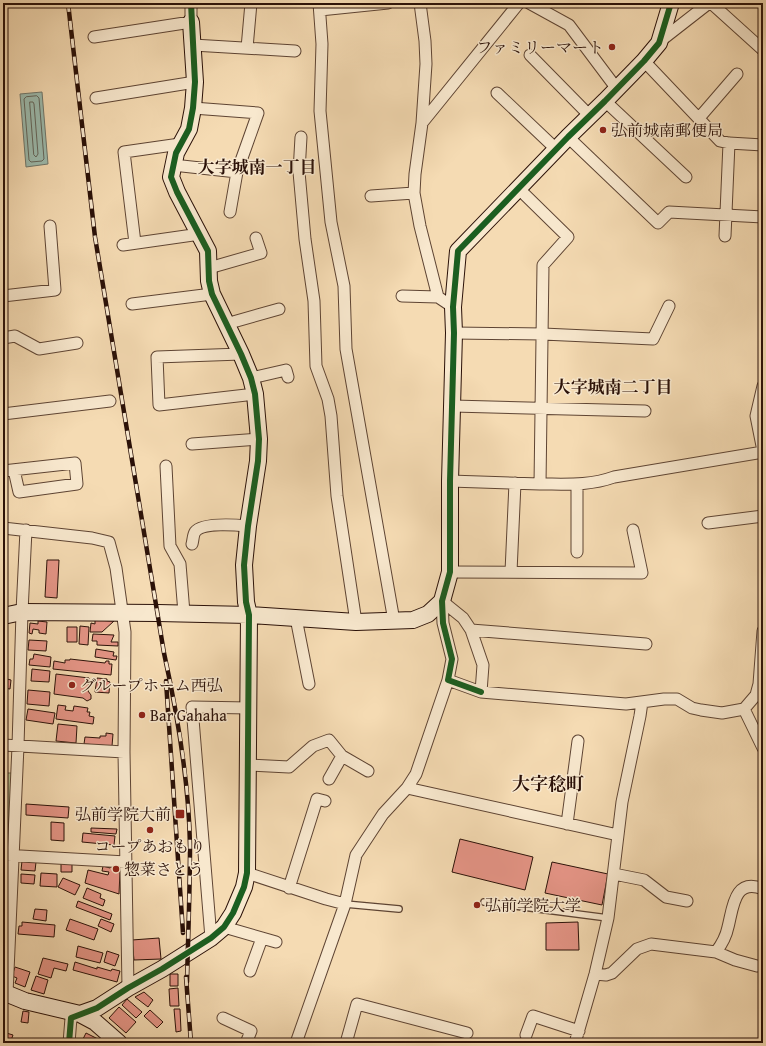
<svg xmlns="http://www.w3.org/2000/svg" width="766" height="1046" font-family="'Gentium Book Plus','Noto Serif JP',serif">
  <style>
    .green { fill: #b5c191; stroke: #70694c }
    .water { fill: #9cbbae; stroke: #6f776c }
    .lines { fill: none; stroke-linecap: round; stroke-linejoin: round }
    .shore { stroke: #64665b; stroke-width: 1 }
    .building { fill: #e69587; stroke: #2b1108 }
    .lane-casing { stroke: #5e4433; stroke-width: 8 }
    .street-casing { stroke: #5e4433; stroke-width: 13 }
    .secondary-casing { stroke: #2b1108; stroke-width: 18 }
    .lane { stroke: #f8e8ce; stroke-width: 5.5 }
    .street { stroke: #f8e8ce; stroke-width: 11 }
    .secondary { stroke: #f8e8ce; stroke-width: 16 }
    .rail-casing { stroke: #2b1108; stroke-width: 4.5 }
    .rail { stroke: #f8e8ce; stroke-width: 3; stroke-dasharray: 9; stroke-linecap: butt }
    .cycleway-casing { stroke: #f8e8ce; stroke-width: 8 }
    .cycleway { stroke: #1b5e20; stroke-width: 6 }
    .poi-dot { fill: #8f2418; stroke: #f8e8ce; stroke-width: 1.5 }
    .labels { text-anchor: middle; stroke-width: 3; stroke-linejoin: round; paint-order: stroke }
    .poi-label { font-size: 16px; fill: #2b1108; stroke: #f8e8ce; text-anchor: start }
    .neighbourhood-label { font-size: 17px; font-weight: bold; fill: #2b1108; stroke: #f8e8ce }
    .quarter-label { font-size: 18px; font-weight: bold; fill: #2b1108; stroke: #f8e8ce }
  </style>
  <rect width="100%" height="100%" fill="#f5dbb3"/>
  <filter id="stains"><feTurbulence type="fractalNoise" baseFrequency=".005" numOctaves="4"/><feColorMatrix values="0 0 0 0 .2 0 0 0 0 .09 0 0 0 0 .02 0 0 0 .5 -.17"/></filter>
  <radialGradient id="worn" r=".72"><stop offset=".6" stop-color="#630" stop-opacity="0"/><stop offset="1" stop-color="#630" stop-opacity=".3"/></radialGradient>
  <path class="green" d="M3,773H12L8,844L4,848Z"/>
  <path class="water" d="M42,92L48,164L26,167L20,94Z"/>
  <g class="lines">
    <path class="shore" d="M37,96L39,98L44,159L42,161L31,162L29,160L24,99L26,97Z
      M30,102H33L34,104L38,154L36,157L34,155Z"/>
  </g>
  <path class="building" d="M47,560H59L57,598L45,597Z
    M95,620L114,621L102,632H90L91,623L95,624Z
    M38,621L47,622L46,634L39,633V630L33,629L32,634L29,633L30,623L38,624Z
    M80,626L89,627L88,645L79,644Z
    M67,627H77V642H67Z
    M93,634L114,635L111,642H118V646L97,645V641H92Z
    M29,640L47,641L46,651L28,650Z
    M96,649L114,652L113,656H117L116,660L95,657Z
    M34,654L51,657L50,667L29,665L30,659H33Z
    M70,659L105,663L106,661H109V664H112L111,675L53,669L54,661L65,663V660H70Z
    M32,669L50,671L49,682L31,681Z
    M56,674L89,678L88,691L91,695V699L87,701L83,698L54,694Z
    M3,678L11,680L10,689L3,688Z
    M97,678L107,679V681L110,682L109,693L95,692Z
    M28,690L50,692L49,706L27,704Z
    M58,705L66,706L65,710L73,711L74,706L88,708L87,712H90L89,716L94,717L93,724L56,719Z
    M28,709L55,713L53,724L26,720Z
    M58,724L77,726L76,743L56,741Z
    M106,733L113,734L112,746L84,744L85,737L100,738V736H106Z
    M26,804L69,807L68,818L26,815Z
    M51,822L64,823V841L51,840Z
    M91,828L117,829L116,834L91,832Z
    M83,833L115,836L114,845L82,842Z
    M460,839L533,857L525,890L452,872Z
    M22,861L36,862L35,871L21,870Z
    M552,862L608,874L602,905L545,893Z
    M61,863L72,864V872H61Z
    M110,865L117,867L120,871L119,894L85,883L88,870L108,875L109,872L102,871L103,866L110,868Z
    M41,873L57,874V887L40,886Z
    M21,874L35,875L34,884L21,883Z
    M63,878L80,885L75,895L58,887Z
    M87,888L101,894L100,898L105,900L103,906L83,898Z
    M78,901L112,914L110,920L76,907Z
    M35,909L47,910L46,921L33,919Z
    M70,919L98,929L94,940L66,930Z
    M101,919L114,924L111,932L98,926Z
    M22,922L55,925L54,937L18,934L19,926H22Z
    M578,922L579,950H546V923Z
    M159,938L161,959L134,960L132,940Z
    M78,946L103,953L100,963L76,957Z
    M107,951L119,955L115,966L104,962Z
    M43,958L68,964L66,971L54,968L51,978L38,974Z
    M75,962L97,969V967L111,971L112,969L120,971L117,982L73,970Z
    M15,967L30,972L25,987L15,983L17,978L12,976Z
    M170,974H178V986H170Z
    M36,976L48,980L44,994L31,990Z
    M178,988L179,1006H170L169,989Z
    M144,992L153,1000L148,1007L135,997Z
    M127,999L142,1012L136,1018L122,1005Z
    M119,1007L136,1022L126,1033L109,1018Z
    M174,1009H180L181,1031L176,1032Z
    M150,1010L163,1022L157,1028L144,1016Z
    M23,1011L29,1012L28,1023L21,1022Z
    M3,1032L13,1035L10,1043H3Z
    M86,1033L106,1043H81Z"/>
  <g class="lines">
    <g class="lane-casing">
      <path id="lane" d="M484,902L608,918
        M345,904L399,909"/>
    </g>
    <g class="street-casing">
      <path id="street" d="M319,3L322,44L320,111L331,222L344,286L346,349L394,621
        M420,3L425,41L426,64L422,123L415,174L414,193L420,226L438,297L453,307
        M529,3L569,25L617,89
        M711,3L763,50
        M320,10L388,3
        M94,37L191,22V3
        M659,42L709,3
        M193,45L295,51
        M247,48L251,3
        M530,55L590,116
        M644,61L720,141L729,143L763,145
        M497,93L556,149
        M96,98L195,82
        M605,101L686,177
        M193,108L258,113L237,172L230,212
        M699,118L737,74
        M422,123L519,3
        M301,137L299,172L305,239L314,301L316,366L328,399L331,416L337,496L356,622
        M568,137L658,223L669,212L763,217
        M173,165L237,172
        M371,196L414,193
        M725,236L729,143
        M135,243L124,152L180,144
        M123,245L200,234
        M209,268L261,253L256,238
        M3,296L55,290L50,226
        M402,296L438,297
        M132,304L212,294
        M226,324L279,309
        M454,333L543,334L653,339L669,306
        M3,338L15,336L39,349L77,343
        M241,354L157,357L159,405L255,394
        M251,378L286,370L288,377
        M763,386L756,416L763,451
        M453,406L645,411
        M3,414L110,401
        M192,444L259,439
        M166,466L170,546L180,564L184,613
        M3,471L75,463L77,484L19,492L14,470
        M450,481L540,484L543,265L568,237L518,188
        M540,484C566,484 589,486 614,477L763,452
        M708,523L763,516
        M3,528L92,538L109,542L116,568L125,632L124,752L128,988
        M192,544C193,541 193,535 195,532C202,522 237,525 248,526
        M577,552V484
        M450,572L642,573L633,530
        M511,572L515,483
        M442,601L463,618L471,630L483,665L481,692L626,704L664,699H677L692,708L701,710L722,713L744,709L756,695L759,684L763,631
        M442,601L443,623L452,659L448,680L481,692
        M296,618L309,684
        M471,630L646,644
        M744,709L763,748
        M3,745L124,752
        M249,765L289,767L313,746L329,740L342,756L368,771
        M329,779L342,756
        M407,788L618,835
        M567,824L578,741
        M3,855L126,862
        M247,873L326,899L345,904
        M614,874L644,880L666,897L687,901
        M289,888L317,799L325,801
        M224,927L276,942
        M211,938L192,707L249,708
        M716,952L735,960L757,966
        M250,971L262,938
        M595,974L606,975L612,973L637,949L651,944L716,952C722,944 726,937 728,927C733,908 734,877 763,889
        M7,994L18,746L22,612L26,530
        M223,1018L251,1031L246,1043
        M526,1035L533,1016L579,1031
        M69,1043L71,1018L80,1014
        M296,1043L345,904L356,855L383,814L407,788L416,774L448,680
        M346,1043L357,1004L467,1033
        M575,1043L595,974L608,918L622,802L640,716L642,702"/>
    </g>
    <g class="secondary-casing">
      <path id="secondary" d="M3,616L22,612L158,613L249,615L356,622L413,620L428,614L442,601L450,572V481L454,333L453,307L458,251L568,137L605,101L644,61L659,43L671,3
        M3,992L25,1001L80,1014L95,1022L119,1043
        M80,1014L97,1008L128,988L162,969L211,938L224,927L233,913L244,887L247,873L249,615L246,602L244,565L248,526L258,461L259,439L255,394L251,378L241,354L212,294L209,281L208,251L177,192L171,177L176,153L189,129L193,108L195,82L191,22"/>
    </g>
    <use href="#lane" class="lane"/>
    <use href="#street" class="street"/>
    <use href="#secondary" class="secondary"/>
    <g class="rail-casing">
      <path id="rail" d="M68,3L95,237L164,653C178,717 189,781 190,846C190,891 188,937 187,982
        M166,681L183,933
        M186,977L191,1043"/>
    </g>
    <use href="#rail" class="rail"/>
    <g class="cycleway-casing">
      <path id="cycleway" d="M481,692L448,680L452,659L443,623L442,601L450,572V481L454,333L453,307L458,251L568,137L605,101L644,61L659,43L671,3
        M69,1043L71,1018L97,1008L128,988L162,969L211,938L224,927L233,913L244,887L247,873L249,615L246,602L244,565L248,526L258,461L259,439L255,394L251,378L241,354L212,294L209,281L208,251L177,192L171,177L176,153L189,129L193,108L195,82L191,3"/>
    </g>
    <use href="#cycleway" class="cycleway"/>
  </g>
  <g class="poi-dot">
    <circle cx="612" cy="47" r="4"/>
    <circle cx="603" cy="130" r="4"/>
    <circle cx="72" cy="685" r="4"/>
    <circle cx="142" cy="715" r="4"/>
    <rect x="175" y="809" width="10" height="10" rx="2"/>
    <circle cx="150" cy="830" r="4"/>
    <circle cx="116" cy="869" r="4"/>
    <circle cx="477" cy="905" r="4"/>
  </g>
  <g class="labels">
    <g class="poi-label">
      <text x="604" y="53" text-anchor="end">ファミリーマート</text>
      <text x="611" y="136">弘前城南郵便局</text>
      <text x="80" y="691">グループホーム西弘</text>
      <text x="150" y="721">Bar Gahaha</text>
      <text x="171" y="820" text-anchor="end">弘前学院大前</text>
      <text x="150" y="852" text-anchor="middle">コープあおもり</text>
      <text x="124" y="875">惣菜さとう</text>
      <text x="485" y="911">弘前学院大学</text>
    </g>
    <g class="neighbourhood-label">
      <text x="257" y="173">大字城南一丁目</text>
      <text x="613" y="393">大字城南二丁目</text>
    </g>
    <g class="quarter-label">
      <text x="548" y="790">大字稔町</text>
    </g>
  </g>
  <rect width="766" height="1046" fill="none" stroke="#f5dbb3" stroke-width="16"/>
  <rect x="4" y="4" width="758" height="1038" fill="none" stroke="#2b1108" stroke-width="2"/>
  <rect x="8" y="8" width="750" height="1030" fill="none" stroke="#2b1108"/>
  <rect width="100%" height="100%" filter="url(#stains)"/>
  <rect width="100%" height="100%" fill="url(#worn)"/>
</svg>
